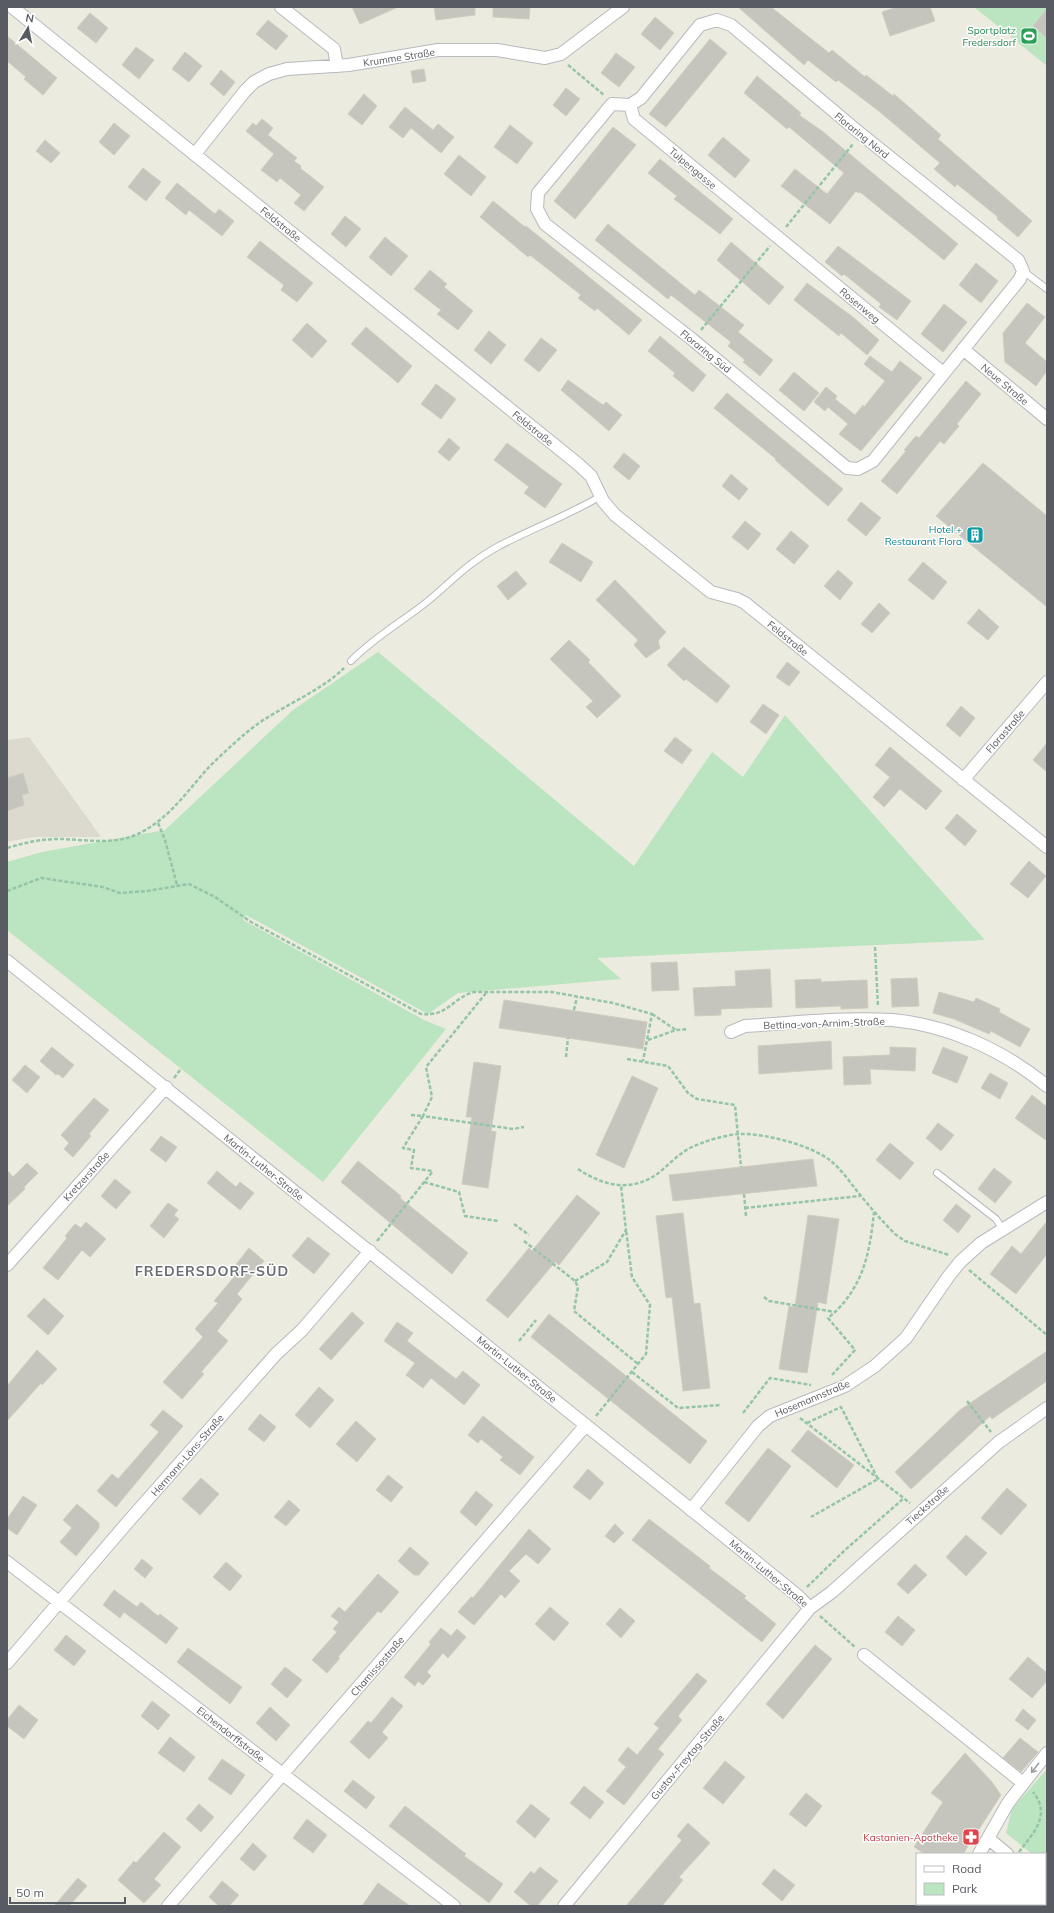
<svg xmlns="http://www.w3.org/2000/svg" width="1054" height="1913" font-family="Mulish,sans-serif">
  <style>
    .education { fill: #dcdace }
    .green { fill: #bbe4c1 }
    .building { fill: #c6c5bd; stroke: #d0cdbe }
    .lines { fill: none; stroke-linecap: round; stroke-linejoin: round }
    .lane-casing { stroke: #b7b9bf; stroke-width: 8 }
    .street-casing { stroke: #b7b9bf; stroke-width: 14 }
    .secondary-casing { stroke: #b8bbc2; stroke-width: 20 }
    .path { stroke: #95c5a9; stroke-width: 2.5; stroke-dasharray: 4 2; stroke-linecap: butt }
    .lane { stroke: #fff; stroke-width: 6 }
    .street { stroke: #fff; stroke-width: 12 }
    .secondary { stroke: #fff; stroke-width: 18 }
    .oneway { stroke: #9b9da0 }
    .labels { text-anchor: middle; stroke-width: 3; stroke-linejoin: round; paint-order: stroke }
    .leisure-label { font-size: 10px; fill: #27864d; stroke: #fff; text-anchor: end }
    .street-label { font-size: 10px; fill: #585b61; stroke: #fff }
    .culture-label { font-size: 10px; fill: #0d838f; stroke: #fff; text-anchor: end }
    .health-label { font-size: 10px; fill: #be3a42; stroke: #fff; text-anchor: end }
    .district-label { font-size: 14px; font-weight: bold; letter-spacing: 1px; fill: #696d73; stroke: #fff }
  </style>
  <rect width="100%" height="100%" fill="#ecebdf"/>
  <path class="education" d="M29,737L101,837H33L7,842V740Z"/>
  <path class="green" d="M974,7H1047V66Z
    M378,652L634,866L712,752L743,777L785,715L985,940L597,958L621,979L458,993L428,1014L246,915L243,920L424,1020L446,1029L323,1182L7,930V862L42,852L165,830L293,710Z
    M1047,1769V1864H1045V1854H1032L1006,1833L1012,1809Z"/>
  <path class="building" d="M352,7H398L360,24Z
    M434,7H475V15L436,20Z
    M493,7H530L529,19L493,17Z
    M738,7H771L829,53L832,50L865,77L866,75L893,96L894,94L941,135L938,139L1032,221L1018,237L997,219L998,217L957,184L955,187L934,169L940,163L880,112L838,80L836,82L808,60L804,65Z
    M897,7H930L935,21L890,36L882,12Z
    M1047,9V38L1033,26Z
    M90,13L108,28L96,43L77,28Z
    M655,17L674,33L660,50L641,34Z
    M268,20L288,36L276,50L256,34Z
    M7,36L57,78L43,95L24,79L26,77L7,61Z
    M710,39L727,53L666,127L649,114Z
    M136,47L154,60L139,79L122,65Z
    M185,52L202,66L189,82L172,69Z
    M616,53L635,67L619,87L601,73Z
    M424,69L426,81L413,83L411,71Z
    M221,70L235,82L224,96L210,84Z
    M757,76L801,113L799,115L822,131L958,244L944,260L860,192L858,193L856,191L830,224L781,186L795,169L827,194L844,173L789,127L787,129L744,93Z
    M566,88L580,99L566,116L553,105Z
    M364,94L377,106L362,125L348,114Z
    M405,107L433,130L438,124L454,137L441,153L411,128L403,138L389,127Z
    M262,119L273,128L268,135L297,158L294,161L301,166L300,168L324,187L304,211L294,203L301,195L280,178L277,182L261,170L274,154L246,131L253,123L256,126Z
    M114,123L130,136L114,155L99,142Z
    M510,125L533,143L517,164L494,147Z
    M613,127L636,145L575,219L554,201Z
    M723,137L750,160L735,178L708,155Z
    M45,140L60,153L51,163L36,151Z
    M459,155L486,177L471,196L444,174Z
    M660,159L733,219L720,234L674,199L677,196L648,173Z
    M143,168L161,182L146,201L128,187Z
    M177,183L215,214L219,209L234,221L222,236L189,210L186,215L165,198Z
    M493,201L525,227L526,226L642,320L629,335L597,308L595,311L578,298L581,295L530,255L528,257L480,217Z
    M345,216L361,229L346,247L331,234Z
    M608,224L695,295L699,290L744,325L738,332L773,360L760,376L743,362L745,360L728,346L731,342L671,295L668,299L595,240Z
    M385,237L408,256L391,276L369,257Z
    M260,241L313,283L297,302L281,290L284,285L247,257Z
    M731,242L784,287L769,305L717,260Z
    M838,246L911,301L897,320L879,307L881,304L844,274L842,276L825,262Z
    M976,263L998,281L981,303L959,285Z
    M430,270L447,284L444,287L473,311L458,330L437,314L441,310L414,289Z
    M807,283L854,318L879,340L867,355L841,333L839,336L794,300Z
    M1027,303L1045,317L1025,343L1047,362V371L1036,386L1005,362L1003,333Z
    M944,304L967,322L943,352L921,334Z
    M307,323L327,341L312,358L292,340Z
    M366,327L412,366L398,383L351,344Z
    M489,331L506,345L491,364L474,350Z
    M660,336L706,375L693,392L673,376L675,373L648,351Z
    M541,338L557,350L539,372L524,360Z
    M870,356L892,372L900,361L922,378L861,451L839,434L848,424L828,407L825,411L814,402L826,387L837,396L835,399L855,415L863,405L864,407L885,381L864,364Z
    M794,372L819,393L804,411L779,390Z
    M568,380L603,405L606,402L622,415L609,431L561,390Z
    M966,381L981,394L957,424L959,426L944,444L940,441L897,494L881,481L906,451L904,450L916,436L919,438Z
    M436,384L456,399L441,419L421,404Z
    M727,393L843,489L828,506L775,460L776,459L714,408Z
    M449,438L460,448L449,461L438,452Z
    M507,443L562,484L545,508L524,493L529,487L494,460Z
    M624,453L640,466L629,480L613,467Z
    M983,463L1047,516V607L936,516Z
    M731,474L748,489L739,500L722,486Z
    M861,502L881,518L866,536L847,520Z
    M745,521L761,534L748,550L732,537Z
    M791,531L809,546L794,564L776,549Z
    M562,543L593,562L581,582L549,562Z
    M923,562L947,582L933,600L908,580Z
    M838,570L853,583L840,600L824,586Z
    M516,571L527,584L508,600L497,586Z
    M615,580L666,632L658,641L660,648L646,658L634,645L638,640L596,600Z
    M879,603L890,613L872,633L861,624Z
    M979,609L999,627L988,640L967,623Z
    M569,640L590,660L588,662L621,696L597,718L586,707L593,701L550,659Z
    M684,647L730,686L717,703L686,679L684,681L667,665Z
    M787,662L800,672L789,686L776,677Z
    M763,704L779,715L766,734L750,722Z
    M961,706L975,718L960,737L946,725Z
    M675,737L692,750L682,764L664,751Z
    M1047,743V772L1033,760Z
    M890,747L942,791L926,810L900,789L884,807L873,797L890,777L875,765Z
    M23,773L29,793L22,795L24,805L7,811V778Z
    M957,814L977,831L965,846L945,828Z
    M1029,861L1046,876L1028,898L1010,884Z
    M677,962L679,990L652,991L651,963Z
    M770,969L772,1007L721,1009V1015L695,1016L693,988L736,986L735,971Z
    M917,978L919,1006L892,1007L891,979Z
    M821,979V982L867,980L868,1008L841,1009V1006L796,1008L795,980Z
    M939,992L974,1002L976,998L1000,1009L999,1012L1030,1029L1020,1047L991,1031L989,1034L954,1019L933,1013Z
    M504,1000L647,1022L643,1049L499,1028Z
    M831,1041L832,1069L759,1074L758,1046Z
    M52,1047L74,1065L63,1078L58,1074L56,1075L40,1061Z
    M890,1047L916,1048L915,1071L870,1069L871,1084L844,1085L843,1057L890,1055Z
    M943,1047L968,1057L957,1083L932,1073Z
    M474,1062L501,1066L491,1131L496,1132L488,1188L462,1184L472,1117H466Z
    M25,1065L40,1077L27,1093L12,1080Z
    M990,1073L1008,1083L1000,1099L981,1088Z
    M632,1076L658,1088L624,1168L596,1155Z
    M1032,1095L1047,1107V1141L1015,1118Z
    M94,1098L109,1110L89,1134L91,1136L73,1157L64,1149L69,1143L61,1135Z
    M938,1123L954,1135L941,1151L926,1138Z
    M161,1136L177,1147L166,1162L150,1150Z
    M890,1143L914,1163L900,1180L876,1160Z
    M813,1159L817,1186L673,1201L669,1175Z
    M358,1161L401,1196L400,1198L468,1253L452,1274L341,1182Z
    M27,1163L38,1173L24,1187L25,1189L7,1206V1170L13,1177Z
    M994,1168L1012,1182L995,1203L978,1189Z
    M217,1171L236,1187L240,1182L254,1193L240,1210L207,1183Z
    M115,1179L131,1192L116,1209L101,1196Z
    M577,1195L600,1213L559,1265L555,1262L508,1318L486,1300L529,1248L532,1251Z
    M168,1203L178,1210L174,1215L179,1219L164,1238L150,1226Z
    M956,1204L971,1216L958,1233L943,1220Z
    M683,1213L694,1304L700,1303L710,1388L683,1391L672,1297L666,1298L656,1216Z
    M808,1215L839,1219L826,1304L818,1302L807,1373L779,1369L789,1306L795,1307Z
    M1047,1221V1254L1016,1294L990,1274L1012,1246L1021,1254Z
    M86,1222L106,1239L90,1257L82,1250L58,1280L43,1268L67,1238L65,1236L75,1224L81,1228Z
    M308,1237L330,1254L314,1274L292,1256Z
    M249,1248L264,1261L237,1294L242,1299L217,1331L228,1341L201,1372L204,1374L182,1399L163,1382L203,1337L195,1329L218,1303L214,1301L239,1271L234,1267Z
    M44,1298L64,1316L48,1335L27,1316Z
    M352,1312L364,1323L331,1360L319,1349Z
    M549,1314L707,1441L690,1464L531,1337Z
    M397,1322L413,1333L407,1341L456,1379L463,1371L480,1385L464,1405L431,1378L423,1388L406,1375L415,1363L384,1341Z
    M37,1350L57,1369L42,1385L41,1383L7,1421V1386Z
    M1047,1351V1381L992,1419L990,1416L911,1489L895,1472L960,1410Z
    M319,1387L334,1400L310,1428L295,1415Z
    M163,1410L183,1426L116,1507L97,1491L112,1474L118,1479L159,1432L150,1425Z
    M260,1414L276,1427L264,1442L248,1429Z
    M483,1416L534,1457L520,1475L500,1460L503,1457L481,1439L478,1443L468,1435Z
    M356,1421L376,1439L357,1462L336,1444Z
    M808,1430L854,1465L837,1488L791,1451Z
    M768,1448L791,1466L749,1522L725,1503Z
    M588,1469L604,1483L590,1500L573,1487Z
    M388,1475L403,1487L391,1502L376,1490Z
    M201,1478L219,1494L200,1515L182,1499Z
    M1007,1488L1027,1505L1001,1535L981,1518Z
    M476,1491L493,1505L476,1526L460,1512Z
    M23,1496L37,1505L17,1535L7,1528V1519Z
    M289,1500L300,1510L286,1526L274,1517Z
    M77,1504L99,1523V1528L76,1556L60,1542L72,1528L63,1520Z
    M649,1519L710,1566L709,1568L746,1596L744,1598L776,1624L762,1642L632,1540Z
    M615,1524L624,1533L614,1543L605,1536Z
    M529,1529L551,1549L538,1564L526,1554L509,1571L520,1581L505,1598L501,1594L474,1625L458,1612L471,1597L473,1598Z
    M966,1535L987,1553L966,1576L946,1557Z
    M410,1547L429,1563L419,1575H414L398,1561Z
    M142,1559L153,1568L145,1578L134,1569Z
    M226,1562L242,1576L230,1591L213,1577Z
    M915,1564L927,1575L908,1594L897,1584Z
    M378,1574L399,1592L381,1613L378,1611L338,1657L340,1658L327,1673L312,1660L337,1632L333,1629L339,1622L331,1616L339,1607L345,1612Z
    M114,1590L137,1607L141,1602L158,1616L160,1614L178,1628L166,1644L124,1612L120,1618L103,1605Z
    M550,1607L569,1623L554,1641L535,1624Z
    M620,1608L635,1621L621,1638L606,1624Z
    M898,1616L915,1630L902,1646L885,1632Z
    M441,1628L451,1636L457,1629L466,1637L448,1658L443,1653L427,1672L431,1676L423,1685L418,1681L415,1686L404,1677L431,1644L429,1642Z
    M66,1635L86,1651L74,1666L54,1650Z
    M815,1645L832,1659L783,1719L766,1704Z
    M188,1648L242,1687L230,1704L177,1662Z
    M1028,1657L1047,1673V1681L1032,1698L1009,1679Z
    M285,1667L302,1680L287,1698L271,1684Z
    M697,1673L707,1681L678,1716L682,1720L658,1749L664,1754L624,1805L606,1791L626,1767L618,1760L628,1747L637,1755L659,1728L654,1724Z
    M392,1697L403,1706L382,1732L388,1738L369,1759L350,1742L368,1721L371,1723Z
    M152,1701L170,1715L158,1730L141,1716Z
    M19,1705L38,1720L24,1739L7,1726V1720Z
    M270,1707L290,1725L276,1741L256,1723Z
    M1023,1709L1036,1720L1028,1730L1015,1720Z
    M170,1737L195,1757L184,1772L158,1753Z
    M1020,1738L1038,1752L1021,1772L1003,1758Z
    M965,1753L992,1782L1001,1795L963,1854H925L914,1847L943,1802L931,1793Z
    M222,1759L245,1775L231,1795L208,1779Z
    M725,1761L745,1777L723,1804L703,1788Z
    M353,1780L375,1797L366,1809L344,1791Z
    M584,1786L604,1802L590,1819L570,1803Z
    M806,1793L822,1806L806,1827L789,1814Z
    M199,1804L214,1817L201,1832L186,1819Z
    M531,1804L550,1819L535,1838L516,1822Z
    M405,1806L466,1854L464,1856L503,1884L489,1903L389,1826Z
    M307,1819L327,1835L313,1853L293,1838Z
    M688,1823L710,1843L679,1877L683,1880L662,1906H626L682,1840L677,1836Z
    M164,1832L181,1847L154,1879L161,1885L144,1903L118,1880L134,1861L136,1863Z
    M253,1843L267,1856L254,1871L240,1859Z
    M540,1867L558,1881L537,1906H531L514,1892L531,1871L534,1874Z
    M774,1869L795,1885L782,1901L762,1884Z
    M78,1878L87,1886L69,1906H54Z
    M222,1881L239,1895L229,1906H219L209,1897Z
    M378,1883L410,1906H362Z"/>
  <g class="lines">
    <g class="lane-casing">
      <path id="lane" d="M1023,271L1047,289
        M351,661C374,637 402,622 428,601C452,581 468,563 497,547C531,529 567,516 601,496
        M937,1173L996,1219L1002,1228"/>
    </g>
    <g class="street-casing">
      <path id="street" d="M12,7L578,464L591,476L603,501L615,515L711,592L737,599L745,603L1047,847
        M281,7L334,49L337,66
        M630,105L641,98L700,25L717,20L731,25L861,134L1018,260L1023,271L1020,279L873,461L858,469L847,468L693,340L545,224L537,209L538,193L612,104L630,105L634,119L943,373
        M195,154L245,91L254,82L269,74L287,69L349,65L438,50H497L545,58L561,54L623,7
        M963,349L1047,419
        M963,780L1047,682
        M7,961L739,1548L798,1596L810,1608
        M731,1032L745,1026C793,1023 843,1017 892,1020C948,1025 1003,1050 1047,1086
        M7,1265L166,1087
        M691,1510L758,1426L770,1416L845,1386L875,1366L906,1338L948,1277L960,1262L981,1243L1047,1202
        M7,1562L454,1906
        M864,1655L1023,1783
        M7,1663L127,1523L276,1354L302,1330L370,1251
        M989,1839L1007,1854
        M979,1854L1008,1803L1047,1753
        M168,1906L586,1425
        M564,1906L810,1608L832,1592L999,1442L1047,1408
        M953,1906L954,1904"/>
    </g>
    <g class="secondary-casing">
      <path id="secondary" d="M1045,1895L1047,1894
        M1028,1906L1032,1904"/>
    </g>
    <path class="path" d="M568,65L604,95
      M786,227L853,144
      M701,330L770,246
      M158,823L165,840L177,885
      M7,848C24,843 40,839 58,839C80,839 105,844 127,838C163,827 184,795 208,768C220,756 233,744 246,733C275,708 318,694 344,668
      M7,891L41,878L103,887L120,893L147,891L189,884L215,897L251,922L421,1014C448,1017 452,998 474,992H552L613,1003L652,1014L643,1061
      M875,947L878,1007
      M486,993L426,1067L432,1097L423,1116L513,1129L524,1127
      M574,1010L577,997
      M652,1014L676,1030
      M648,1040L676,1030L688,1029
      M566,1057L568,1038
      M627,1059L668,1066L688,1093L697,1099L735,1105L741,1167
      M174,1078L180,1070
      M411,1115L423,1116L403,1148L414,1150L411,1168L432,1171
      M578,1169C605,1187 634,1193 661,1171C670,1163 679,1154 690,1148C702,1142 724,1135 739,1134C764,1133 811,1145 831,1161C841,1169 849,1181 857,1191C869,1206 881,1220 895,1234L905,1241L949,1255
      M424,1182L459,1192L465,1216L498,1221
      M744,1194L746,1216
      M745,1208L860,1196
      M514,1224L529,1235
      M377,1241L433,1171
      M524,1241L575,1281L578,1287L574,1311L638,1364
      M969,1270L1047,1335
      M575,1281L607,1262L626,1230L621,1186
      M764,1297L769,1301L835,1312C864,1284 870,1251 874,1212
      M519,1341L536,1320
      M632,1372L678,1408L721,1405
      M832,1375L855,1350L828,1318L835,1312
      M967,1401L991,1432
      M743,1413L770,1378L811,1385
      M596,1416L646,1354L650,1305L632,1277L626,1230
      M800,1418L910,1503
      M807,1423L841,1407L878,1479L811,1517
      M807,1587L844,1551L904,1498
      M820,1616L855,1647
      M1019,1852C1033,1833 1052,1815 1033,1792
      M1045,1874L1047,1875"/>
    <use href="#lane" class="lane"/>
    <use href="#street" class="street"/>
    <use href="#secondary" class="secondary"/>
  </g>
  <defs><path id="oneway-shaft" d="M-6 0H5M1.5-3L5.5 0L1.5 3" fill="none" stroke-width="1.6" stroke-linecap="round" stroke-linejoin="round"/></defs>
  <use class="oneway" href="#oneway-shaft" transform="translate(1035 1768) rotate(128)"/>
  <defs>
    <g id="stadium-square" transform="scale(0.9)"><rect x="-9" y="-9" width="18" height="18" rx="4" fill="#2e9e5b" stroke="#fff"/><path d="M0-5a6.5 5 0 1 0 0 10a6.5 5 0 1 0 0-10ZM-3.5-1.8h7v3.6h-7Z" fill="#fff"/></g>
    <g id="building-square" transform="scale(0.9)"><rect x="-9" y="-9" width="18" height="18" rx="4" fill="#0f9aa8" stroke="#fff"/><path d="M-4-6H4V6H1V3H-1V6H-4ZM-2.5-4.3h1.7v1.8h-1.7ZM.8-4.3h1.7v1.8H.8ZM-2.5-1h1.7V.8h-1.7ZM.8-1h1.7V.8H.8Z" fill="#fff"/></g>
    <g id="pharmacy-square" transform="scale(0.9)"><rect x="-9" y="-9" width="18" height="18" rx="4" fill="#e0444e" stroke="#fff"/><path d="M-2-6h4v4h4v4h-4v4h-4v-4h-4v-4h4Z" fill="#fff"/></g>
  </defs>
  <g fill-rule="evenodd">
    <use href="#stadium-square" x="1029" y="36"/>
    <use href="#building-square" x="975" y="535"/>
    <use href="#pharmacy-square" x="971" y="1837"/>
  </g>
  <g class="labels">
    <g class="leisure-label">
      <text x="1016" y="34">Sportplatz<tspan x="1016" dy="12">Fredersdorf</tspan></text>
    </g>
    <g class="street-label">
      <text transform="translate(399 57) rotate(-9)" y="4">Krumme Straße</text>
      <text transform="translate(862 135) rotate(39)" y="4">Floraring Nord</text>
      <text transform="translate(693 168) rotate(40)" y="4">Tulpengasse</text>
      <text transform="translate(281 224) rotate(39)" y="4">Feldstraße</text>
      <text transform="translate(860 305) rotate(40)" y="4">Rosenweg</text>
      <text transform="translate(706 351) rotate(39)" y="4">Floraring Süd</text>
      <text transform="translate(1005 384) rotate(40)" y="4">Neue Straße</text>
      <text transform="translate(533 428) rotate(39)" y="4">Feldstraße</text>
      <text transform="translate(788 638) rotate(39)" y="4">Feldstraße</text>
      <text transform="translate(1005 731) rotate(-49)" y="4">Florastraße</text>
      <text transform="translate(824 1023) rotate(-2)" y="4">Bettina-von-Arnim-Straße</text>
      <text transform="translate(264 1167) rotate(39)" y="4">Martin-Luther-Straße</text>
      <text transform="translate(86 1176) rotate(-48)" y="4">Kretzerstraße</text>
      <text transform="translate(517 1369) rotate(39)" y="4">Martin-Luther-Straße</text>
      <text transform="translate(812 1398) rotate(-23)" y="4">Hosemannstraße</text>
      <text transform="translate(187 1455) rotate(-49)" y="4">Hermann-Löns-Straße</text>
      <text transform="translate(927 1505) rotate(-42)" y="4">Tieckstraße</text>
      <text transform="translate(769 1573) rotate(40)" y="4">Martin-Luther-Straße</text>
      <text transform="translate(377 1666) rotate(-49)" y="4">Chamissostraße</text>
      <text transform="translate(231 1734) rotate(38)" y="4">Eichendorffstraße</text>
      <text transform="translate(687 1757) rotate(-50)" y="4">Gustav-Freytag-Straße</text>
    </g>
    <g class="culture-label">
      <text x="962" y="533">Hotel +<tspan x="962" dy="12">Restaurant Flora</tspan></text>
    </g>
    <g class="health-label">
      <text x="958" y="1841">Kastanien-Apotheke</text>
    </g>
    <g class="district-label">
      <text x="212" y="1276">FREDERSDORF-SÜD</text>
    </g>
  </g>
  <rect width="1054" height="1913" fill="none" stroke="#585b61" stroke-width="16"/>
  <rect x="916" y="1853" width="130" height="52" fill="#ffffff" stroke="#bcbdc0"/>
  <rect x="924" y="1866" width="20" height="6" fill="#ffffff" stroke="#bcbdc0"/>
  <text x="952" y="1873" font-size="12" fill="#585b61">Road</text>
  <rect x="924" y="1883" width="20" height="12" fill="#bbe4c1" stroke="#bcbdc0"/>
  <text x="952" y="1893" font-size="12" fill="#585b61">Park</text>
  <g transform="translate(28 28) rotate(10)" stroke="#ffffff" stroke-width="3" paint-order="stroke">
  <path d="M0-3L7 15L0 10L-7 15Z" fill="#585b61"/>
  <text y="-6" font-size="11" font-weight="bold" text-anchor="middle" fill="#585b61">N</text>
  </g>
  <path d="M10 1897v6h115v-6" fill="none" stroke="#585b61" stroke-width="2"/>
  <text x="16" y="1897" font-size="12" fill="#585b61" stroke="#ffffff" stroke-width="3" paint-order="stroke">50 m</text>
</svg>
